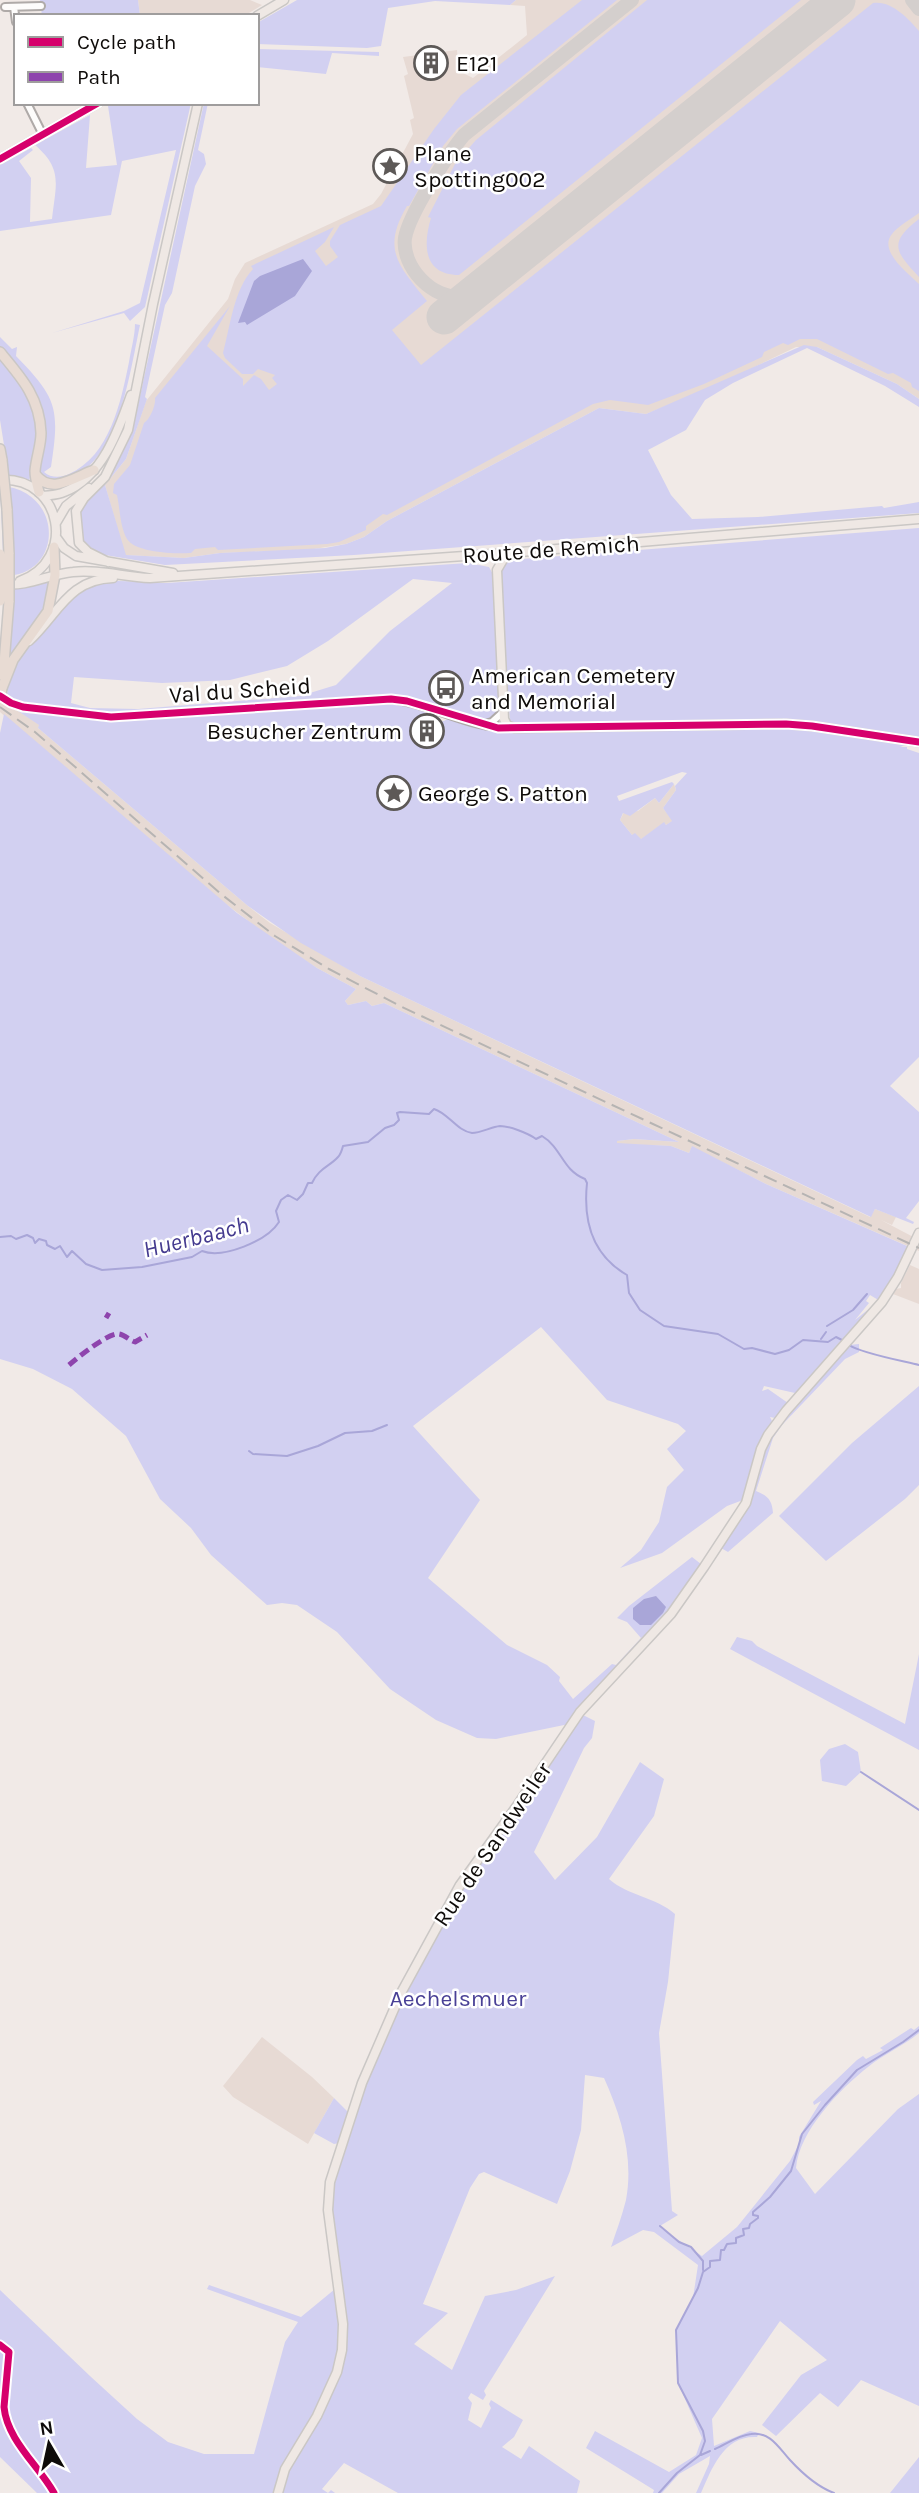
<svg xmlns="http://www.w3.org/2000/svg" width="919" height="2493" font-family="Karla,sans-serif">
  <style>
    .built { fill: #e7dad4 }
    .green { fill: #d2d0f1; fill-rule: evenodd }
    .water { fill: #a9a6d8 }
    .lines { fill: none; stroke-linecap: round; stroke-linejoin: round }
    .stream { stroke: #a9a6d8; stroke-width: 2 }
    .taxiway { stroke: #d4cfcd; stroke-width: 14 }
    .runway { stroke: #d4cfcd; stroke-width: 35 }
    .minor-casing { stroke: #afaaa8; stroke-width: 10 }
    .major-casing { stroke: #cac7c5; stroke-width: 11 }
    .highway-casing { stroke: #cac7c5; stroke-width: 12 }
    .minor { stroke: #fdfcfb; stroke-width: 6 }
    .major { stroke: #efe8e4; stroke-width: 8 }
    .highway { stroke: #e8dbd3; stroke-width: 9 }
    .rail { stroke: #b6b4b3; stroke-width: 2; stroke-dasharray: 14 7; stroke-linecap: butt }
    .highway-bridge-casing { stroke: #cac7c5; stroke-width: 12; stroke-linecap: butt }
    .highway-bridge { stroke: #e8dbd3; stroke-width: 9 }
    .quiet { stroke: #8e44ad; stroke-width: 5; stroke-dasharray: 10 5; stroke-linecap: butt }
    .cycleway-casing { stroke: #fff; stroke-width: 11 }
    .cycleway { stroke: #d6006c; stroke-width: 7 }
    .labels { text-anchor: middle; stroke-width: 5; stroke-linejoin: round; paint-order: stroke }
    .poi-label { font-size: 23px; fill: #0e0b09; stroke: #fff; text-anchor: start }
    .street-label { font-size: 23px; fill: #0e0b09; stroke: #fff }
    .park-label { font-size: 23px; fill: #494096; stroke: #fff }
    .water-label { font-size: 24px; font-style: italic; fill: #443a8f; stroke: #fff }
  </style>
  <rect width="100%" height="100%" fill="#f1eae7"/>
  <path class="built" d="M138,0H250L262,5L244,16H140Z
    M516,0H919V399L897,384L817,347H796L715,386L646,414L599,408L387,521L364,537L346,544L307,550L220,553L184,558L125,555L105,485L126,459L146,401L228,299L235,279L245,263L373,204L381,194L413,134L410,120L414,118L404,76L408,74L403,57L457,50L459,71L473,78L527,35L525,6L510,5Z
    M0,699L40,725L38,728L248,906L270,923L360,976L870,1217L875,1209L896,1217L892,1225L881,1220L919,1240V1251L766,1184L692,1147L689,1153L671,1146L617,1144V1141L634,1139L679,1142L384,1003L372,1006L366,1001L348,1005L345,1001L356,989L317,968L272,939L218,898L0,712Z
    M674,784L676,790L663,808L673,821L666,825L664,823L640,840L632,835L620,820L624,812L638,811L655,798L659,803Z
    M910,1265L919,1269V1304L893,1294L896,1289L901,1288V1283Z
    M262,2037L312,2077L334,2098L308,2144L233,2097L223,2086Z"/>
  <path class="green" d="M40,0H138L140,16H42Z
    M297,0H516L510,5L435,1L388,8L381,46L367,48L257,44V23Z
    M582,0H617L457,129L443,146L409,206H407C381,250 399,266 427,301L392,330L421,365L873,3C891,0 908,18 919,31V213C911,219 898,226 892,234C878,251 908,273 919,284V391L912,387L911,383L893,373L888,374L817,339H800L788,345L783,343L764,352L762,357L704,384L648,405L610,400L593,404L387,515L383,514L366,526V530L339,542L327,544L218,550L215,547L195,549L191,553C176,554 136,553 127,539C120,527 120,509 117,495L113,493L114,484L130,465L144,423C150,419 156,405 155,398L230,306L207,346L243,379V386L254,375L261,379L269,390L277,384L272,378L275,375L258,369L253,374H242L225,358L223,353C230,327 234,289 253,269L251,266L334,227L325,242L315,251L326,266L338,257L330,246V241L340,225L381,206L434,129L461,95Z
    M647,0H801L459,275C423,275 423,244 431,218L428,217L455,164L476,140Z
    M257,49L379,52V56L332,53L326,74L257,67Z
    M113,103L142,105L191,103L145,307L130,321L124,313L52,333L124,311L140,303L176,150L122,161L111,215L0,231V165L31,148L33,150L19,161L31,178L30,222L52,219C56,184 63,169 35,145L90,115L86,168L117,165L108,106Z
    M204,103H208L198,150L204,154L206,164L195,186L172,293L165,305L145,397L147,399L126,459L105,485L126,555L184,558L220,553L325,548L346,544L364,537L387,521L599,408L646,414L804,345L817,347L897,384L919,399V407L885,386L807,348L733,383L705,400L686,430L648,450L671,495L692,519L758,517L882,506L884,508L919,502V513L354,555L165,565L99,554L81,541L78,516L81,505L118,461L133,428Z
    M919,219V277C895,251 888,243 919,219Z
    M135,324L140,325C131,367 121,443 84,470C76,476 64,479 55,483L41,477L39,402L25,375L0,347V337L12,349L17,347L16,356C57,398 60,408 51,467L44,472C51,478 60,478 69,474C110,456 121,401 129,362C131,350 135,335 135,324Z
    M0,356C9,367 20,378 27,390C40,413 37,458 29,481L9,476L0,420Z
    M0,486C64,489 65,576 4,576Z
    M919,528V739L786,719L562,724L510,722L499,571L503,564L510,560Z
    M468,563L489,567L494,576L499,709C492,731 462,714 446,709L444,706L438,710L411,704C415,706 419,707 422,710C434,719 430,730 451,717L499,731L792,727L906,743L908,744L900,747H907V749L919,753V1057L890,1086L919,1112V1201L906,1218L914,1222L913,1224L875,1209L871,1217L360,976L301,943L248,906L38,728L39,725L6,703C8,688 9,674 16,661C22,650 31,646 39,638C53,623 67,594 87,586C112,576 140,584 167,583ZM413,579L452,583L390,631L336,685L300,696L138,709L90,708L71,703L74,677L162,683L230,680L287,666L328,641ZM682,772L687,773L675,786L676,790L663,808L672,821L666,825L664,822L641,839L635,833L632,835L620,820L623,813L630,816L655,798L659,803L674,784L672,782L619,801L617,796Z
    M49,581C48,610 30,631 14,654L10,652L15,589Z
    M4,714L237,913L317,968L356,989L345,1001L348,1005L366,1001L372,1006L384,1003L679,1142L634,1139L617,1141V1143L671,1146L689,1153L692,1146L766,1184L907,1246V1252L891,1285L880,1301L870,1295L866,1301L869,1303L855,1320L870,1308L872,1310L802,1388L795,1393L764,1386L762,1391L768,1389L788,1403L775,1418L770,1417L772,1421L765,1434L742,1506L669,1612L649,1635L641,1638V1640L588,1696L569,1724L496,1739L477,1738L436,1720L390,1689L337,1632L297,1605L282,1603L267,1605L211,1555L191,1528L160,1499L126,1436L72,1389L33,1369L0,1359V733ZM541,1327L607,1400L678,1424L686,1431L667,1449L684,1470L667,1487L659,1522L641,1550L620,1568L662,1553L727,1506L743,1500L701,1564L692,1557L629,1606L617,1618L627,1622L641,1638L616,1665L612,1664L573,1699L559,1681L560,1677L547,1665L507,1645L428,1578L480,1500L413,1426Z
    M859,1344V1352L845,1359L782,1425L773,1438L756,1491C768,1496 772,1500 773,1513L728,1552L721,1548L745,1513L753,1494L758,1468L779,1422L849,1345Z
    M919,1386V1485L905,1499L826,1561L779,1516L852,1443Z
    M737,1637L752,1641L757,1646L905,1724L919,1654V1750L730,1649Z
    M581,1714L595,1721L592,1738L584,1748L534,1852L555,1880L597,1837L640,1762L664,1779L654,1816L609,1879C628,1896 656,1897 675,1914L668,1982L659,2033L672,2211L678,2215L660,2226L662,2229L702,2256L737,2227L790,2161L799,2144V2137L821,2101L814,2105L813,2102L857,2060L863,2056L866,2059L883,2050L880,2048L911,2028L914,2030L919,2026V2033C903,2046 884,2054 868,2067C840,2089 799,2131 796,2168L815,2194L898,2109L919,2094V2406L861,2380L838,2407L820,2393L776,2436L762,2425L801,2375L827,2360L780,2321L712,2419L714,2446L750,2431L759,2433L757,2437C724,2435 712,2468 701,2493H696L709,2464L710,2456L679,2474L662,2493H653L654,2490L586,2448L595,2431L669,2472L696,2455L702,2438L678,2383L676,2330L693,2298L698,2265L654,2232L643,2230L611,2247C616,2232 622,2216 626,2200C634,2157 621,2116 604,2078L585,2075L581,2130L570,2171L557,2204L484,2172L479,2174L470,2188L423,2304L448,2313L414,2344L452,2370L485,2296L516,2290L555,2276L484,2391L486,2395L483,2400L471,2393L468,2398L472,2403L468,2420L481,2428L491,2408L489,2404L491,2400L523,2420L514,2437L502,2447L521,2459L529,2446L580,2481L577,2493H398L344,2463L322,2489L328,2493L331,2490L335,2493H37L0,2457V2290L90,2376L137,2419L168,2442L204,2454H254L285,2342L298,2322L207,2289L209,2285L301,2317L335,2289L331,2190L354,2112L403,1993L462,1886L545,1772Z
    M845,1744L858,1752L861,1772L846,1786L822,1781L820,1760L829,1749Z
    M334,2098L349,2113L339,2143L334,2144L314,2133Z
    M919,2457V2493H890Z"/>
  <path class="water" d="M303,259L312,271L295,296L247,325L245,322L238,323L254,281L260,276Z
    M656,1596L666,1607L663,1613L651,1625H640L633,1619V1608L644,1599Z"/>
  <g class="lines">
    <path class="stream" d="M0,1237L11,1236L16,1239L27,1235L33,1238L35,1243L39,1239L46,1241L47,1245L55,1249L60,1246L67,1257L72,1251L86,1264L102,1270L142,1267L192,1257L202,1251C223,1259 267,1241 279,1222L276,1211L281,1200L288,1195L297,1200L303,1194L308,1183H312C319,1168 329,1167 338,1157C341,1154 342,1150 343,1146L368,1142L385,1128L394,1125L399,1120L397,1113L400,1112L429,1114L434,1109C448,1113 457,1131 472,1133C481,1133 491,1127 500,1126C509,1126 528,1133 536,1139L542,1136C562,1148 562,1170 585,1179L587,1183C583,1221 592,1255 627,1275L629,1293L640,1310L664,1326L718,1334L744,1349L752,1348L775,1354L789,1350L803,1340L828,1342L836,1337L842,1340
      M827,1326L853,1310L867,1294
      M821,1339L826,1332
      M849,1345C860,1353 903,1361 919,1365
      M249,1451L253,1454L287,1456L318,1446L345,1433L372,1431L387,1425
      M861,1772L919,1810
      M660,2226L679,2242L691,2247L703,2261V2270
      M715,2449C726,2444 739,2435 751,2434C770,2431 779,2448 790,2460C802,2473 818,2487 834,2493
      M701,2455L710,2451
      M659,2493L677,2473L700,2455L705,2441L703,2431L678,2383L676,2330L698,2288L703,2272L710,2267V2261L720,2260L721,2250H724L727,2244L736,2243V2238L744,2235L743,2229L749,2228L750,2224L758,2218V2216L753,2215V2212L770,2197L791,2171L802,2134L825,2105L857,2070L903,2042L919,2030"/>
    <path class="taxiway" d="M912,0L919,9
      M490,280C482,286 473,294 462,296C433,301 401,266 405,238C409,214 448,154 464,135L632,0"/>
    <path class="runway" d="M444,317L838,0"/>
    <g class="minor-casing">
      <path id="minor" d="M5,7L41,6
        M14,7L16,22
        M27,103L43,135
        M0,696L11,703L23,707L111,717L391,699C433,704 470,729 512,728
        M485,724L492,722L503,712"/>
    </g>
    <g class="major-casing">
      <path id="major" d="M257,16L284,0
        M0,159L98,103
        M0,480C62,476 78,560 20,581
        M43,496C50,495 58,495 64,492C102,478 119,429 131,395
        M56,523L66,506L89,488
        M56,537L64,548L76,556L173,573
        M507,553L497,570L504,719L507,725L514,728L782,724
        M108,562L88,552L79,543L76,511L84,498L105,477L128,430L153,304L198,103
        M4,584C28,587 49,574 73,572C99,569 124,577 150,578L507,553L919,519
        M29,641C58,614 69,579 113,578
        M786,724L812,726L919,742
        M278,2493L285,2469L317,2416L337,2372L342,2350L343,2324L328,2210L330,2182L362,2083L401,1993L460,1885L516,1807L580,1712L671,1614L704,1567L746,1503L761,1449L768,1435L786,1411L882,1302L898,1277L919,1233"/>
    </g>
    <g class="highway-casing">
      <path id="highway" d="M0,352C21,377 40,398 41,433C41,446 36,458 35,471C35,478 37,485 39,492
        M0,449L2,460
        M36,475C51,495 75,477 94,470
        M7,509L9,554
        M3,676L9,601
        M2,688L13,660L48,611L55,575L54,547"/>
    </g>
    <use href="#minor" class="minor"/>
    <use href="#major" class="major"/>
    <use href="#highway" class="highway"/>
    <path class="rail" d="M0,707L35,732L221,894L275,936L329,969L402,1007L919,1248"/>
    <g class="highway-bridge-casing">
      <path id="highway-bridge" d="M2,460L7,509
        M0,601V554
        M9,601V554
        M0,700L2,688"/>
    </g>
    <use href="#highway-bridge" class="highway-bridge"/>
    <path class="quiet" d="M106,1318L109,1313
      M69,1365C77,1358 109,1332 119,1334C125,1335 129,1340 135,1342L147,1335"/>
    <g class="cycleway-casing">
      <path id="cycleway" d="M0,159L98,103
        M0,696L11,703L23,707L111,717L391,699L407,701L498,728L786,724L812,726L919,742
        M0,2345L9,2352L4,2407C7,2440 39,2466 54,2493"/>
    </g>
    <use href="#cycleway" class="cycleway"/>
  </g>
  <defs>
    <g id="building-ring" transform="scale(1.75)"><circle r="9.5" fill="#fff" stroke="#5d5957" stroke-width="1.5"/><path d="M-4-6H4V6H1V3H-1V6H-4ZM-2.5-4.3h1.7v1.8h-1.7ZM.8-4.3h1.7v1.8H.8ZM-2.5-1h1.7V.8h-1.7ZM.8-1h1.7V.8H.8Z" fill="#5d5957"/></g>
    <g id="sight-ring" transform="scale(1.75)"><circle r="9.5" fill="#fff" stroke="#5d5957" stroke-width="1.5"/><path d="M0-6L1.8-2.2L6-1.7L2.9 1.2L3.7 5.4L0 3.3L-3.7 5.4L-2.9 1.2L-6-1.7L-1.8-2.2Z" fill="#5d5957"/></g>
    <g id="bus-ring" transform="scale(1.75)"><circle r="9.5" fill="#fff" stroke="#5d5957" stroke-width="1.5"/><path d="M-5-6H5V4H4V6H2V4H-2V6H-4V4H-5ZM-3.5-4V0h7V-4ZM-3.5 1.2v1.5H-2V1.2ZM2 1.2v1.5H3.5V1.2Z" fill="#5d5957"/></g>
  </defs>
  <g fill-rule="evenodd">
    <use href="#building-ring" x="431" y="63"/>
    <use href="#sight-ring" x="390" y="166"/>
    <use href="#bus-ring" x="446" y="688"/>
    <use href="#building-ring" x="427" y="731"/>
    <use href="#sight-ring" x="394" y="793"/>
  </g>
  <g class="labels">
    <g class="poi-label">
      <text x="456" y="71">E121</text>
      <text x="414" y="161">Plane<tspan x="414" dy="26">Spotting002</tspan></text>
      <text x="471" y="683">American Cemetery<tspan x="471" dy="26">and Memorial</tspan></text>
      <text x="402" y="739" text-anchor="end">Besucher Zentrum</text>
      <text x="418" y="801">George S. Patton</text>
    </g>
    <g class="street-label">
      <text transform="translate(551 549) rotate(-4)" y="8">Route de Remich</text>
      <text transform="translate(240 690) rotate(-4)" y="8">Val du Scheid</text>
      <text transform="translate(492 1844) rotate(-56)" y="8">Rue de Sandweiler</text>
    </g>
    <g class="park-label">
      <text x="458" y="2006">Aechelsmuer</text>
    </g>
    <g class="water-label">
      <text transform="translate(196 1237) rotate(-14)" y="8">Huerbaach</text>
    </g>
  </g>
  <rect x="14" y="14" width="245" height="91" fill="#ffffff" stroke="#9f9d9d" stroke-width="2"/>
  <rect x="28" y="37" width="35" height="10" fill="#d6006c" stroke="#9f9d9d" stroke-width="2"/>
  <text x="77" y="49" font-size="21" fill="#0e0b09">Cycle path</text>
  <rect x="28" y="72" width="35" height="10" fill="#8e44ad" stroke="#9f9d9d" stroke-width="2"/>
  <text x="77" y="84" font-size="21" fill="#0e0b09">Path</text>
  <g transform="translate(49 2444) rotate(351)" stroke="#ffffff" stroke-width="5" paint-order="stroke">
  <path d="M0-5L12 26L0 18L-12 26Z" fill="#0e0b09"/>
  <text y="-10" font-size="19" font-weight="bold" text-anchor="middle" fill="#0e0b09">N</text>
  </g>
</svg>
